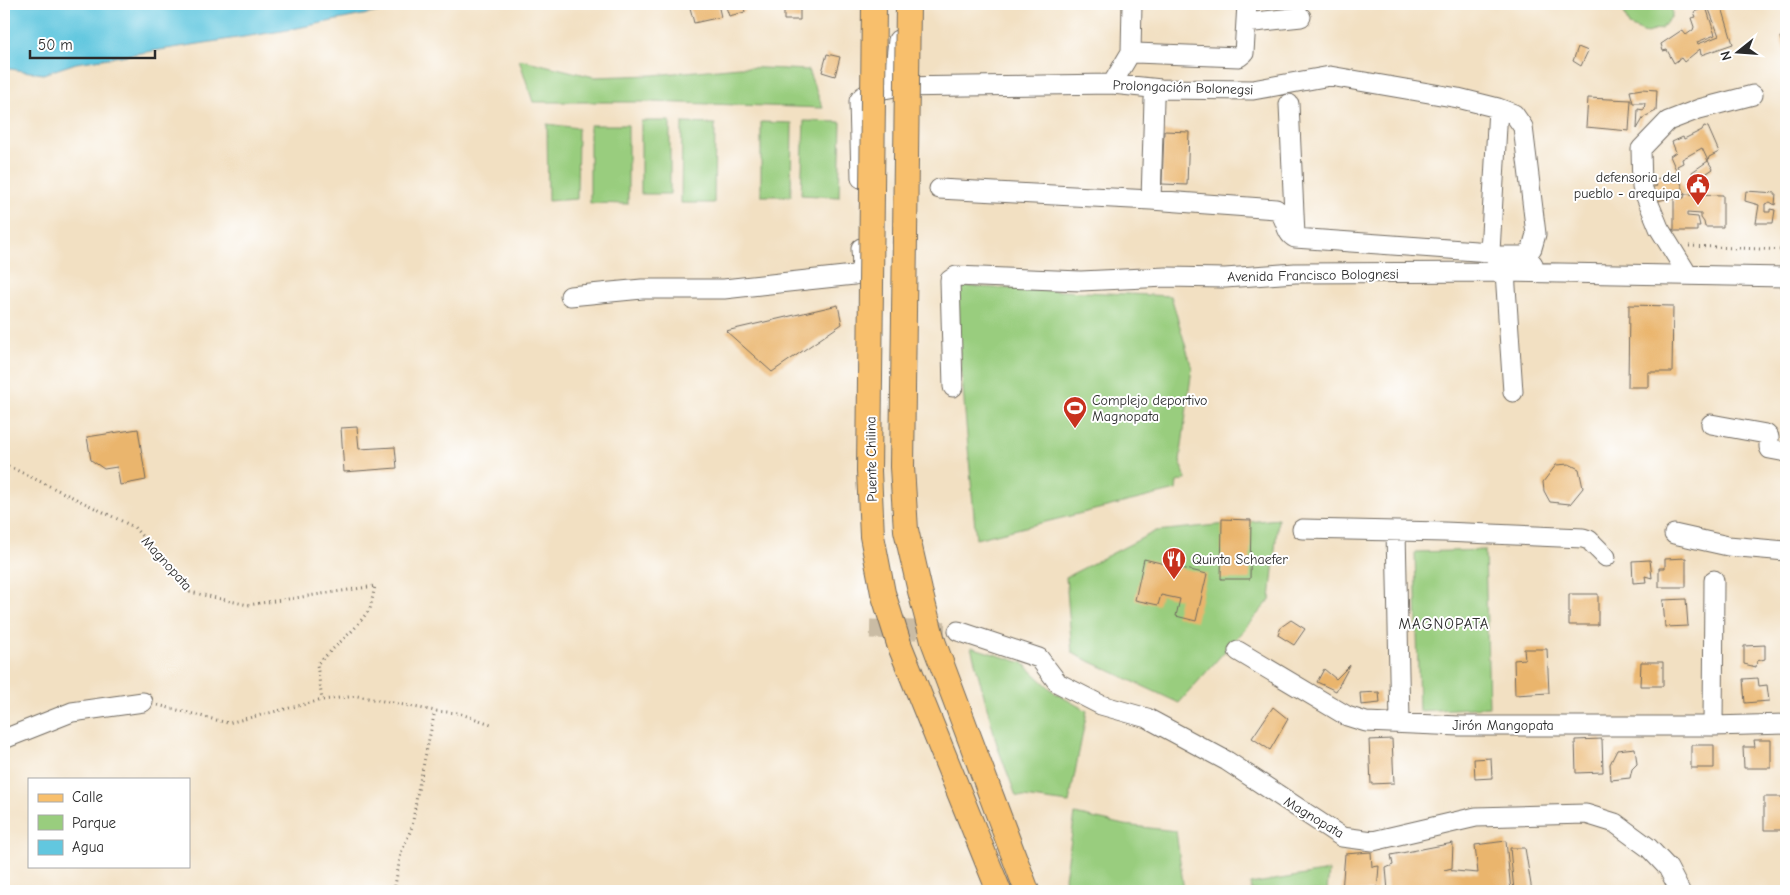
<svg xmlns="http://www.w3.org/2000/svg" width="1790" height="895" font-family="'Comic Neue',sans-serif">
  <style>
    .green { fill: #99cd7e; stroke: #627c54 }
    .water { fill: #62c7df; stroke: #467985 }
    .building { fill: #eab56d }
    .lines { fill: none; stroke-linecap: round; stroke-linejoin: round }
    .minor-tunnel { stroke: #cabca4; stroke-width: 19; stroke-dasharray: 19 9; stroke-linecap: butt }
    .minor-casing { stroke: #716a60; stroke-width: 21 }
    .major-casing { stroke: #716a60; stroke-width: 26 }
    .path { stroke: #716a60; stroke-width: 3; stroke-dasharray: 1 4; stroke-linecap: butt }
    .minor { stroke: #fff; stroke-width: 19 }
    .major { stroke: #f8bf6c; stroke-width: 24 }
    .major-bridge-casing { stroke: #716a60; stroke-width: 26; stroke-linecap: butt }
    .major-bridge { stroke: #f8bf6c; stroke-width: 24 }
    .labels { text-anchor: middle; stroke-width: 4; stroke-linejoin: round; paint-order: stroke }
    .street-label { font-size: 14px; fill: #2b2b2b; stroke: #fff }
    .poi-label { font-size: 14px; fill: #2b2b2b; stroke: #fff; text-anchor: start }
    .neighbourhood-label { font-size: 15px; letter-spacing: 1px; fill: #2b2b2b; stroke: #fff }
  </style>
  <rect width="100%" height="100%" fill="#fff"/>
  <filter id="ink" filterUnits="userSpaceOnUse"><feTurbulence type="fractalNoise" baseFrequency=".02" numOctaves="2"/><feDisplacementMap in="SourceGraphic" scale="10" xChannelSelector="R" yChannelSelector="G"/><feConvolveMatrix kernelMatrix="1 2 1 2 8 2 1 2 1" color-interpolation-filters="sRGB"/></filter>
  <filter id="wash" filterUnits="userSpaceOnUse"><feTurbulence type="fractalNoise" baseFrequency=".0096" numOctaves="4" result="noise"/><feDisplacementMap in="SourceGraphic" scale="20" xChannelSelector="R" yChannelSelector="G"/><feGaussianBlur stdDeviation="1.12" result="paint"/><feColorMatrix in="noise" values="0 0 0 0 0 0 0 0 0 0 0 0 0 0 0 0 0 1.4 0 .05"/><feComposite in="paint" operator="in"/></filter>
  <g filter="url(#wash)">
    <rect width="100%" height="100%" fill="#f2e0c2"/>
    <path class="green" d="M1621,4H1672V16L1661,29L1646,33L1629,26Z
      M519,59L594,77L653,75L740,67L808,70L823,108L652,102H533Z
      M641,121H670V194H641Z
      M804,121L841,122L839,197L801,195Z
      M761,122L792,123L791,196H761Z
      M682,123L715,124L714,203H681Z
      M547,124L578,128L577,199L548,201Z
      M590,125H628V204L590,203Z
      M954,286L1171,296L1192,368L1180,461L1186,479L1177,482L1176,490L976,539Z
      M1278,519L1270,600L1179,703L1072,653L1066,577L1156,531Z
      M1485,550L1489,707L1419,711L1415,552Z
      M971,647L1023,663L1055,693L1087,711L1069,803L1016,796L998,748Z
      M1075,814L1124,825L1176,831L1184,891H1063Z
      M1329,871L1327,891H1252L1250,884Z"/>
    <path class="water" d="M4,4H418L282,31L76,63L43,74L4,68Z"/>
    <g id="blocks">
      <path class="building" d="M689,4H718L721,17L694,23Z
        M725,4H743L745,12L729,16Z
        M784,4H800V20H784Z
        M1707,4H1721L1733,44L1701,55L1700,49L1684,62L1681,58L1674,63L1667,50L1663,51L1661,44L1682,30L1686,35L1693,30L1694,27L1691,18L1696,17L1694,12L1706,7L1715,35L1697,42L1698,44L1719,36Z
        M1786,35V57L1780,37Z
        M1578,47L1588,51L1581,66L1573,61Z
        M827,54L840,57L835,76L822,72Z
        M1642,89L1657,90L1656,111L1644,117L1637,129L1638,109L1644,110L1645,103H1633L1630,91Z
        M1588,98L1631,100L1629,131L1586,127Z
        M1704,126L1708,127L1719,152L1709,157L1708,161L1702,148L1682,159L1683,163L1677,166L1679,170L1677,172L1670,156L1676,152L1672,142L1683,137L1684,139L1702,130Z
        M1164,131L1189,132L1187,185L1162,184Z
        M1708,161L1713,169L1695,181L1692,172Z
        M1677,172L1685,194L1658,201V205L1649,188L1657,186L1656,184L1648,186V182Z
        M1746,191L1776,193L1775,205L1770,202L1765,204V212H1770V209L1775,210L1773,223H1756L1759,205L1745,201Z
        M1685,194L1723,195V227H1705L1704,222L1701,218V214L1687,213V216L1698,217L1700,226H1697V231H1672V229L1674,230V198H1684Z
        M838,305L842,324L772,372L726,331Z
        M1629,305L1673,306L1672,372H1648V387H1628Z
        M357,427L359,449L395,447L397,468L344,472L341,428Z
        M138,429L146,480L120,485L117,467L104,469L91,460L87,437Z
        M1569,464L1579,469L1583,488L1570,504L1550,502L1544,491L1543,482L1556,465Z
        M1222,519L1251,520L1250,579H1221Z
        M1686,558V587H1659V568H1665V559Z
        M1144,559L1207,574L1196,621L1176,616L1180,599L1161,595L1158,605L1135,600Z
        M1650,560L1652,578L1645,576L1646,582L1633,583L1632,561Z
        M1569,594H1598V625H1569Z
        M1686,599L1688,626L1665,627L1663,600Z
        M1291,620L1305,629L1294,645L1278,635L1281,627Z
        M1765,645V659L1757,661L1756,667L1744,664V646Z
        M1524,649H1547L1549,693L1515,695L1514,660L1525,659Z
        M1641,662H1663V686H1640Z
        M1350,665L1336,691L1317,682L1324,669L1336,679Z
        M1758,678L1759,686L1767,685L1769,701L1745,703L1743,679Z
        M1379,692L1380,703L1361,705L1360,693Z
        M1273,707L1288,719L1270,750L1252,738Z
        M1392,739L1394,783L1371,784L1369,740Z
        M1602,739L1603,772L1576,773L1575,740Z
        M1754,740H1771V768H1744L1743,747H1755Z
        M1691,745H1714V768H1691Z
        M1635,748L1637,764L1632,769L1630,778L1611,780L1610,764L1617,750Z
        M1491,758L1492,778L1475,779L1474,759Z
        M1764,797H1786V830H1764Z
        M1506,841L1511,891H1388L1386,868L1393,865L1391,855L1453,843L1452,868L1444,870L1478,873L1475,845Z
        M1510,848H1525L1532,891H1514Z
        M1371,852L1372,867L1379,866L1377,891H1342L1345,854Z
        M1715,887L1716,891H1699Z"/>
    </g>
  </g>
  <g filter="url(#ink)">
    <use href="#blocks" fill-opacity="0" stroke="#716a60" stroke-width="1"/>
    <g class="lines">
      <path class="minor-tunnel" d="M870,629L958,631"/>
      <g class="minor-casing">
        <path id="minor" d="M1246,23L1301,17
          M1131,52L1135,53L1239,57L1244,53L1247,4
          M1112,84L1131,52L1132,4
          M893,87L1112,84L1161,89L1253,90L1330,76L1458,98L1498,108L1514,114L1523,127L1536,234L1532,248L1526,256
          M1289,104L1295,235
          M1498,108L1490,252L1494,256H1526L1533,264
          M861,178L859,101C865,90 882,90 893,87L898,40
          M939,189L1151,200L1276,209C1287,216 1284,233 1295,238L1490,252
          M1151,200L1154,99
          M1505,272L1513,392
          M1688,275L1659,228L1642,187L1641,149L1668,121L1699,109L1753,95
          M570,296L642,289H724L854,275C865,270 861,258 861,248
          M953,387L950,280L956,276L1081,281L1166,277L1225,278L1295,273L1505,272L1786,277
          M1711,424L1766,434L1769,437V447L1770,449L1786,452
          M1302,529L1444,532L1583,538L1589,540L1606,557
          M1396,531L1400,722
          M1674,534L1728,546L1786,551
          M958,631L1039,658L1058,683L1101,705L1147,718L1227,761L1342,837L1373,841L1476,817L1586,814L1615,823L1649,848L1668,868L1680,891
          M1238,651L1347,716L1366,722L1460,726H1713L1786,724
          M1713,726L1714,580
          M4,739L72,712L143,702"/>
      </g>
      <g class="major-casing">
        <path id="major" d="M933,641L1027,891
          M899,644L999,891"/>
      </g>
      <path class="path" d="M1689,246L1786,250
        M4,464L134,527L190,592L248,605L375,586L370,609L354,629L317,664L322,700
        M158,705L228,723L322,700L357,696L435,711L458,713L491,724
        M394,891L401,853L412,827L417,795L435,711"/>
      <use href="#minor" class="minor"/>
      <use href="#major" class="major"/>
      <g class="major-bridge-casing">
        <path id="major-bridge" d="M874,4L869,471L872,536L883,593L899,644
          M908,4L902,467L906,530L920,591L933,641"/>
      </g>
      <use href="#major-bridge" class="major-bridge"/>
    </g>
  </g>
  <defs>
    <g id="civic-pin" transform="scale(1.25)"><path d="M0 17L-7.5 6A9.5 9.5 0 1 1 7.5 6Z" fill="#c8321e" stroke="#fff"/><path d="M-.6-6.5H3V-4.5H.6V-3L4-1V1h2V6H-6V1h2V-1L-.6-3ZM-1.2 2.5V6h2.4V2.5Z" fill="#fff"/></g>
    <g id="stadium-pin" transform="scale(1.25)"><path d="M0 17L-7.5 6A9.5 9.5 0 1 1 7.5 6Z" fill="#c8321e" stroke="#fff"/><path d="M0-5a6.5 5 0 1 0 0 10a6.5 5 0 1 0 0-10ZM-3.5-1.8h7v3.6h-7Z" fill="#fff"/></g>
    <g id="restaurant-pin" transform="scale(1.25)"><path d="M0 17L-7.5 6A9.5 9.5 0 1 1 7.5 6Z" fill="#c8321e" stroke="#fff"/><path d="M-5-6h1v4h1v-4h1v4h1v-4h1v5L-1.5 .5V6h-2V.5L-5-1ZM5-6V6H3V1.5H1.5Q1.5-4 5-6Z" fill="#fff"/></g>
  </defs>
  <g fill-rule="evenodd">
    <use href="#civic-pin" x="1698" y="185"/>
    <use href="#stadium-pin" x="1075" y="408"/>
    <use href="#restaurant-pin" x="1174" y="559"/>
  </g>
  <g class="labels">
    <g class="street-label">
      <text transform="translate(1183 87) rotate(2)" y="5">Prolongación Bolonegsi</text>
      <text transform="translate(1313 275) rotate(-1)" y="5">Avenida Francisco Bolognesi</text>
      <text transform="translate(871 459) rotate(-91)" y="5">Puente Chilina</text>
      <text transform="translate(167 563) rotate(48)" y="5">Magnopata</text>
      <text x="1503" y="730">Jirón Mangopata</text>
      <text transform="translate(1314 817) rotate(31)" y="5">Magnopata</text>
    </g>
    <g class="poi-label">
      <text x="1680" y="182" text-anchor="end">defensoria del<tspan x="1680" dy="16">pueblo - arequipa</tspan></text>
      <text x="1092" y="405">Complejo deportivo<tspan x="1092" dy="16">Magnopata</tspan></text>
      <text x="1192" y="564">Quinta Schaefer</text>
    </g>
    <g class="neighbourhood-label">
      <text x="1444" y="629">MAGNOPATA</text>
    </g>
  </g>
  <rect width="1790" height="895" fill="none" stroke="#fff" stroke-width="20"/>
  <rect x="28" y="778" width="162" height="90" fill="#ffffff" stroke="#aaaaaa"/>
  <rect x="38" y="794" width="25" height="8" fill="#f8bf6c" stroke="#aaaaaa"/>
  <text x="72" y="802" font-size="15" fill="#2b2b2b">Calle</text>
  <rect x="38" y="815" width="25" height="15" fill="#99cd7e" stroke="#aaaaaa"/>
  <text x="72" y="828" font-size="15" fill="#2b2b2b">Parque</text>
  <rect x="38" y="840" width="25" height="15" fill="#62c7df" stroke="#aaaaaa"/>
  <text x="72" y="852" font-size="15" fill="#2b2b2b">Agua</text>
  <g transform="translate(1738 52) rotate(253)" stroke="#ffffff" stroke-width="4" paint-order="stroke">
  <path d="M0-4L9 19L0 12L-9 19Z" fill="#2b2b2b"/>
  <text y="-8" font-size="14" font-weight="bold" text-anchor="middle" fill="#2b2b2b">N</text>
  </g>
  <path d="M30 50v8h125v-8" fill="none" stroke="#2b2b2b" stroke-width="2.5"/>
  <text x="38" y="50" font-size="15" fill="#2b2b2b" stroke="#ffffff" stroke-width="4" paint-order="stroke">50 m</text>
</svg>
